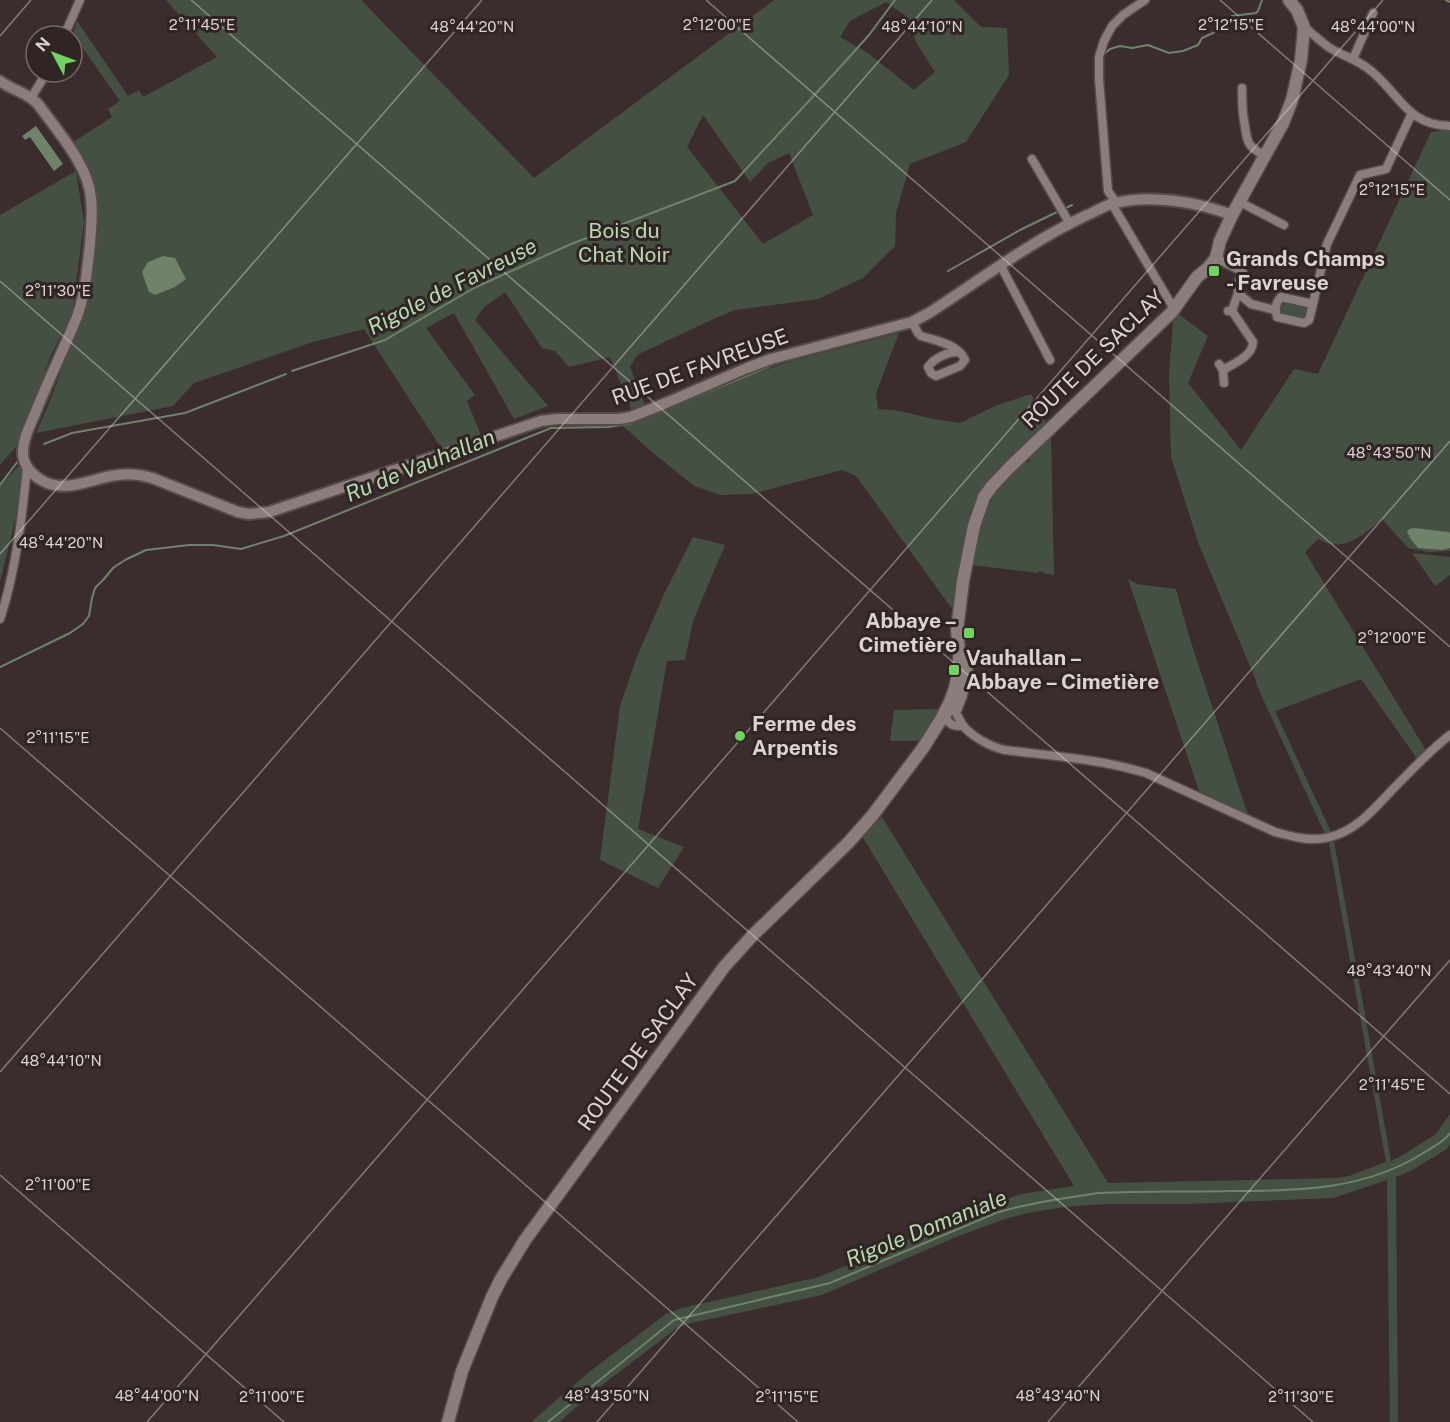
<svg xmlns="http://www.w3.org/2000/svg" width="1450" height="1422" font-family="'Public Sans',sans-serif">
  <style>
    .green { fill: #445142; fill-rule: evenodd }
    .water { fill: #6e836a }
    .lines { fill: none; stroke-linecap: round; stroke-linejoin: round }
    .stream { stroke: #6e836a; stroke-width: 2 }
    .minor-casing { stroke: #554b4b; stroke-width: 11 }
    .tertiary-casing { stroke: #554b4b; stroke-width: 14 }
    .secondary-casing { stroke: #554b4b; stroke-width: 15 }
    .minor { stroke: #8c7d7d; stroke-width: 8 }
    .tertiary { stroke: #8c7d7d; stroke-width: 10 }
    .secondary { stroke: #8c7d7d; stroke-width: 12 }
    .ticks { fill: none; stroke: #dcd3d3; stroke-width: 1.5; stroke-opacity: 0.45 }
    .poi-dot { fill: #6fd360; stroke: #302424; stroke-width: 2 }
    .labels { text-anchor: middle; stroke-width: 6; stroke-linejoin: round; paint-order: stroke }
    .park-label { font-size: 21px; fill: #b4dbad; stroke: #302424 }
    .poi-label { font-size: 21px; font-weight: bold; fill: #dcd3d3; stroke: #302424; text-anchor: start }
    .street-label { font-size: 21px; fill: #dcd3d3; stroke: #302424 }
    .water-label { font-size: 22px; font-style: italic; fill: #b4dcae; stroke: #302424 }
    .ticks-label { font-size: 15px; text-anchor: middle; fill: #dcd3d3; stroke: #302424; stroke-width: 6; stroke-linejoin: round; paint-order: stroke }
  </style>
  <rect width="100%" height="100%" fill="#3b2d2d"/>
  <path class="green" d="M166,0H361L534,178L774,0H954L981,27L1007,28L1009,75L966,142L910,164L896,213L895,246L863,278L818,299L735,310L711,320L637,355L630,367L646,408L632,411L610,357L569,367L555,351L542,348L505,292L484,307L475,320L548,406L514,419L454,313L426,328L475,395L467,401L481,435L472,441L443,451L364,329L313,342L194,383L173,406L36,433L48,406L83,313L96,226L98,205L95,183L85,160L72,143L112,117L108,109L120,101L73,34L77,21L128,96L139,90L143,97L217,57ZM886,2L905,15L917,44L935,72L914,90L868,53L840,37L850,21ZM703,115L750,182L768,163L789,153L813,215L763,244L687,147Z
    M1450,130V551L1428,552L1408,548L1382,519C1363,535 1344,554 1318,539L1305,552L1427,752L1418,760L1361,679L1275,711L1332,834H1325L1257,686L1255,678L1199,545L1171,457L1169,374L1173,321L1177,313L1208,336L1188,383L1241,450L1294,369L1318,374L1431,132Z
    M76,171L84,222L72,314L50,357L21,441L0,465V215Z
    M1284,300L1307,305L1309,312L1305,319L1279,314V304Z
    M899,333L876,393L878,409L900,411L933,419L960,423L995,406L1031,394L1047,426L984,501L954,610L950,606L856,476L842,470L752,494L721,495L694,486L652,452L622,425L701,392L788,362Z
    M1051,437L1054,575L1043,573V572L1039,571L1038,573L971,565L981,522L988,502H990L993,499L991,496L1003,482L1024,462H1029L1031,455Z
    M21,463L23,475L22,492L0,582V486Z
    M693,537L725,545L693,621L685,660L667,661L638,829L684,847L658,888L600,860L620,706L636,659L664,594Z
    M1412,553L1450,557V575L1435,586Z
    M1128,579L1137,584L1176,589L1189,636L1248,815L1200,794Z
    M944,709L922,741H890L894,710Z
    M882,817L1108,1183L1336,1178L1349,1176L1386,1162L1329,843L1334,841L1391,1161L1401,1156L1436,1134L1450,1114V1144L1447,1149L1412,1170L1396,1177L1398,1422H1390L1387,1180L1333,1198L1188,1204H1107L1064,1207L1028,1213L1005,1219L956,1237L822,1295L687,1324L677,1328L602,1385L559,1422H531L589,1372L666,1314L682,1308L819,1277L1000,1201L1021,1194L1074,1186L862,836Z"/>
  <path class="water" d="M36,126L63,164L54,171L30,137L25,140L22,136Z
    M163,256L175,258L186,279L175,287L155,295L149,292L142,272L148,262Z
    M1414,528L1449,532L1450,534V548L1442,550L1418,548L1410,538L1407,531L1409,529Z"/>
  <g class="lines">
    <path class="stream" d="M1446,0L1450,2
      M1103,55L1110,49L1120,46L1132,48L1148,45L1169,53L1183,51L1198,45L1202,38L1215,32L1232,16L1256,13L1258,11L1262,0
      M1064,209L1072,205
      M948,271L1020,230L1059,211
      M292,371L385,340L474,288L571,244L735,181L843,64L869,35L895,0
      M44,444L72,433L185,413L286,374
      M0,485L18,461
      M0,667L70,633L83,624L89,616L92,598L95,588L104,579L113,568L125,560L146,550L189,545H213L241,549L284,536L551,428L608,427L629,424L780,362
      M548,1422L674,1320L830,1283L996,1213C1021,1205 1046,1201 1072,1197C1081,1196 1090,1194 1099,1193C1143,1191 1187,1192 1231,1191C1299,1191 1366,1190 1425,1152C1434,1146 1444,1142 1450,1133"/>
    <g class="minor-casing">
      <path id="minor" d="M1145,0L1123,15L1112,26L1104,41L1099,57V79L1108,191L1113,198L1112,204L1174,309
        M1304,27C1313,34 1321,42 1330,48C1341,55 1355,59 1366,67C1398,89 1404,125 1450,126
        M64,36L80,0
        M1353,59L1373,13
        M1242,88C1242,100 1242,109 1244,121C1248,142 1245,145 1265,156
        M31,98L47,72
        M1032,159L1070,224
        M1240,202L1284,225
        M1216,258L1239,270L1243,273L1239,281L1238,293L1232,311H1228
        M1001,266L1050,360
        M1238,293L1251,304L1275,310
        M1281,297L1313,304L1309,320L1304,323L1277,317C1275,309 1275,303 1281,297Z
        M1313,304L1327,244L1360,175L1386,169L1412,113
        M912,322L918,333L921,336C937,341 958,344 965,360L960,366L936,376L931,373L928,367C934,358 948,352 958,352
        M1219,364L1223,370L1224,383
        M1223,370C1234,363 1252,357 1253,342L1232,311
        M0,619C16,570 22,518 27,467
        M950,710L946,718C950,726 955,726 963,726
        M955,711C957,715 960,720 962,724C970,736 991,747 1005,750C1052,756 1100,759 1146,773L1275,832C1293,837 1312,842 1330,837C1356,831 1375,808 1392,790C1411,771 1429,751 1450,735"/>
    </g>
    <g class="tertiary-casing">
      <path id="tertiary" d="M0,81C13,91 25,91 38,104C57,131 88,164 91,198C93,213 91,229 90,244C87,271 85,299 74,324C61,355 46,385 34,416C29,428 22,441 23,455C24,467 34,477 45,482C66,492 90,480 111,476C125,473 138,474 152,478L238,512L249,514L269,512L541,421L557,419H619L631,417L666,403L747,368L771,359L912,322L929,313C980,280 1030,242 1085,216C1095,212 1105,205 1115,203C1151,194 1197,202 1232,215"/>
    </g>
    <g class="secondary-casing">
      <path id="secondary" d="M956,708C964,690 967,674 967,655
        M448,1422L462,1371L492,1297L501,1279L525,1240L724,967L753,935L848,843L872,816L923,748L940,721L950,702L955,688L959,669V651L957,630L963,581L974,526L984,497L992,486L1009,468L1172,312L1197,277L1208,268L1216,258L1220,241L1232,215L1283,123L1292,100L1301,60L1304,27L1297,10L1289,0"/>
    </g>
    <use href="#minor" class="minor"/>
    <use href="#tertiary" class="tertiary"/>
    <use href="#secondary" class="secondary"/>
  </g>
  <path class="ticks" d="M191,0L1450,1094M706,0L1450,647M1220,0L1450,200M0,36L31,0M0,281L1313,1422M0,554L482,0M0,728L798,1422M0,1072L932,0M0,1175L284,1422M147,1422L1383,0M597,1422L1450,441M1048,1422L1450,960"/>
  <g class="poi-dot">
    <rect x="1208" y="265" width="12" height="12" rx="3"/>
    <rect x="963" y="627" width="12" height="12" rx="3"/>
    <rect x="948" y="664" width="12" height="12" rx="3"/>
    <circle cx="740" cy="736" r="6"/>
  </g>
  <g class="labels">
    <g class="park-label">
      <text x="624" y="238">Bois du<tspan x="624" dy="24">Chat Noir</tspan></text>
    </g>
    <g class="poi-label">
      <text x="1226" y="266">Grands Champs<tspan x="1226" dy="24">- Favreuse</tspan></text>
      <text x="957" y="628" text-anchor="end">Abbaye –<tspan x="957" dy="24">Cimetière</tspan></text>
      <text x="966" y="665">Vauhallan –<tspan x="966" dy="24">Abbaye – Cimetière</tspan></text>
      <text x="752" y="731">Ferme des<tspan x="752" dy="24">Arpentis</tspan></text>
    </g>
    <g class="street-label">
      <text transform="translate(1093 359) rotate(-44)" y="7">ROUTE DE SACLAY</text>
      <text transform="translate(700 367) rotate(-20)" y="7">RUE DE FAVREUSE</text>
      <text transform="translate(638 1052) rotate(-54)" y="7">ROUTE DE SACLAY</text>
    </g>
    <g class="water-label">
      <text transform="translate(452 286) rotate(-27)" y="8">Rigole de Favreuse</text>
      <text transform="translate(420 465) rotate(-22)" y="8">Ru de Vauhallan</text>
      <text transform="translate(926 1228) rotate(-22)" y="8">Rigole Domaniale</text>
    </g>
  </g>
  <g class="ticks-label">
    <text x="202" y="30">2°11'45"E</text>
    <text x="717" y="30">2°12'00"E</text>
    <text x="1231" y="30">2°12'15"E</text>
    <text x="472" y="32">48°44'20"N</text>
    <text x="922" y="32">48°44'10"N</text>
    <text x="1373" y="32">48°44'00"N</text>
    <text x="1392" y="195">2°12'15"E</text>
    <text x="58" y="296">2°11'30"E</text>
    <text x="1389" y="458">48°43'50"N</text>
    <text x="61" y="548">48°44'20"N</text>
    <text x="1392" y="643">2°12'00"E</text>
    <text x="58" y="743">2°11'15"E</text>
    <text x="1389" y="976">48°43'40"N</text>
    <text x="61" y="1066">48°44'10"N</text>
    <text x="1392" y="1090">2°11'45"E</text>
    <text x="58" y="1190">2°11'00"E</text>
    <text x="157" y="1401">48°44'00"N</text>
    <text x="607" y="1401">48°43'50"N</text>
    <text x="1058" y="1401">48°43'40"N</text>
    <text x="272" y="1402">2°11'00"E</text>
    <text x="787" y="1402">2°11'15"E</text>
    <text x="1301" y="1402">2°11'30"E</text>
  </g>
  <g transform="translate(54 54) rotate(311)"><circle r="28" fill="#302424" stroke="#756a6a" stroke-width="1.5"/>
  <path d="M0-4.5L10 22L0 15L-10 22Z" fill="#6fd360"/>
  <text y="-9" font-size="16" font-weight="bold" text-anchor="middle" fill="#dcd3d3">N</text>
  </g>
</svg>
